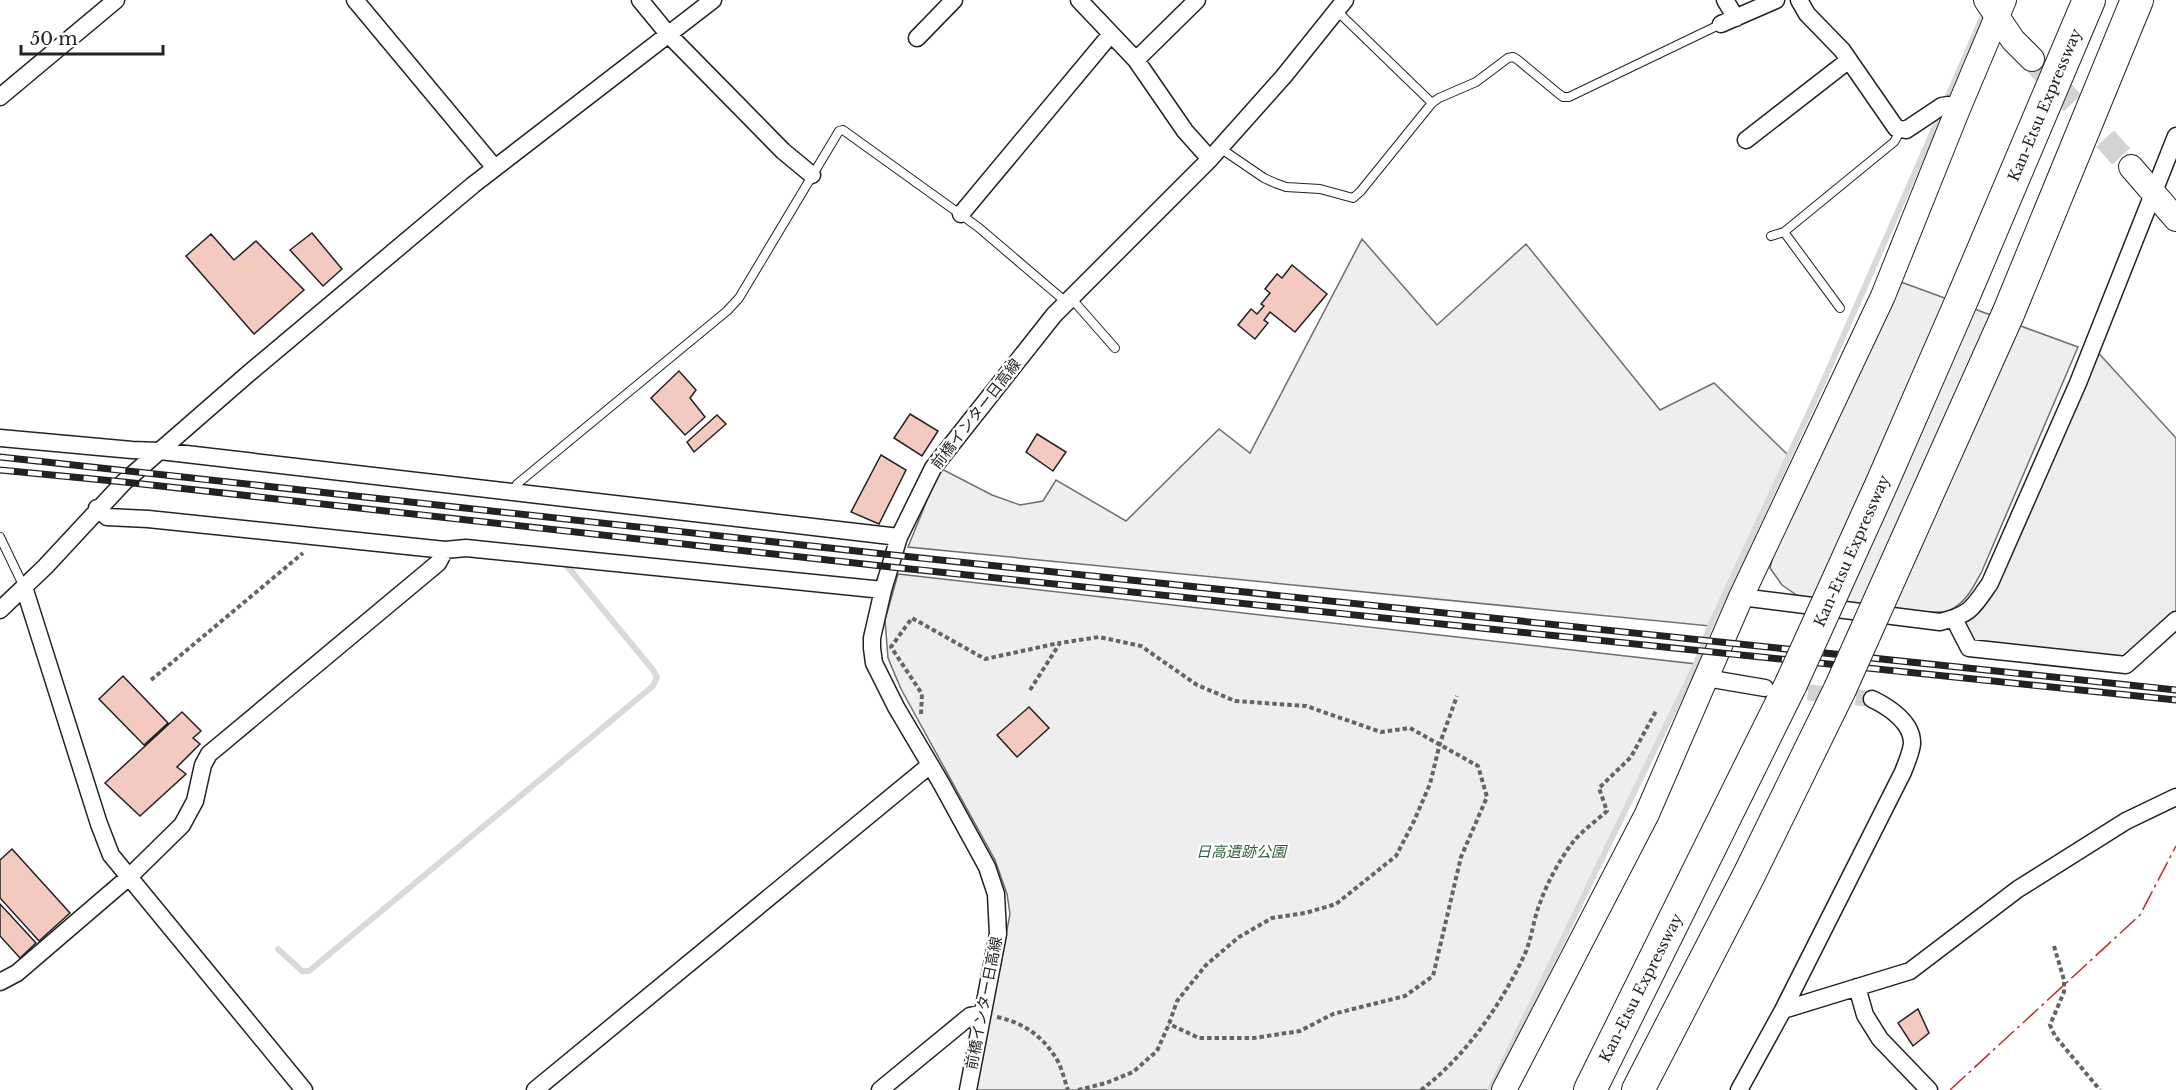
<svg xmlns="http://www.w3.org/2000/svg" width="2176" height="1090" font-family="'Libre Baskerville','Noto Sans JP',serif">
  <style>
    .green { fill: #eee; stroke: #6f6f6f; stroke-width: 1.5 }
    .parking { fill: #ededed; stroke: #6f6f6f; stroke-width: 1.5 }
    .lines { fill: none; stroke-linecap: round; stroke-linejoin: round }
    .stream { stroke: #d9d9d9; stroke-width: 6 }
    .building { fill: #f3c9c0; stroke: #222; stroke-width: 1.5 }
    .street-tunnel { stroke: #d3d3d3; stroke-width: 16; stroke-dasharray: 16 8; stroke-linecap: butt }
    .secondary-tunnel { stroke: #d3d3d3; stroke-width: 24; stroke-dasharray: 24 12; stroke-linecap: butt }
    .lane-casing { stroke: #222; stroke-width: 10 }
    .street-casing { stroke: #222; stroke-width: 19 }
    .secondary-casing { stroke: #222; stroke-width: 26 }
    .highway-casing { stroke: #222; stroke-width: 34 }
    .path { stroke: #646464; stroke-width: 4; stroke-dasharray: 4.5 3; stroke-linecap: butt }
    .lane { stroke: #fff; stroke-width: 8 }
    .street { stroke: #fff; stroke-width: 16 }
    .secondary { stroke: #fff; stroke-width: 24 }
    .highway { stroke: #fff; stroke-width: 32 }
    .rail-casing { stroke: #222; stroke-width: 7 }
    .rail { stroke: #fff; stroke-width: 4.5; stroke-dasharray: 14; stroke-linecap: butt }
    .highway-bridge-casing { stroke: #222; stroke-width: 34; stroke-linecap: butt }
    .highway-bridge { stroke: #fff; stroke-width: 32 }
    .power { stroke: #c62828; stroke-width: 1.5; stroke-dasharray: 21 4.5 3 4.5; stroke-linecap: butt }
    .labels { text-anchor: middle; stroke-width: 4.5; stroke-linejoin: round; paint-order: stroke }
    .street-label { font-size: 15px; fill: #222; stroke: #fff }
    .park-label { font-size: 15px; font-style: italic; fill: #2f5e38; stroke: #fff }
  </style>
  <rect width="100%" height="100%" fill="#fff"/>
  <path class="green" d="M1362,239L1437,325L1526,244L1660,410L1714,383L1789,456L1710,626L908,547L940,468L992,495L1020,505L1043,501L1056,480L1126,521L1219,429L1250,453Z
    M1901,282L2078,347L1982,571C1974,586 1966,603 1950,610C1932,619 1824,599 1798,596L1782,585L1770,568L1775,549Z
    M898,574L1696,664L1490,1090H976L1010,914L1007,894L995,860L901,689L888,658L885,620Z"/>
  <path class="parking" d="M2093,347L2176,438V620L2126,665L1969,648L1960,617L1976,604Z"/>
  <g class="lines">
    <path class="stream" d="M1945,103L1985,11
      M278,949L302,971H309L653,686L657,677L653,670L567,566
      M1490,1090L1696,664L1710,626L1824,380L1941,113"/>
  </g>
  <path class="building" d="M312,233L342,269L323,286L290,250Z
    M211,234L234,260L256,241L304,290L254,334L186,256Z
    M1292,265L1327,294L1295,332L1270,312L1264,320L1268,323L1255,339L1238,325L1251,309L1257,314L1264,306L1261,304L1270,293L1265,289L1277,274L1282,278Z
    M679,371L696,390L690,398L705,417L685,435L651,398Z
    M910,414L938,431L922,456L894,438Z
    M717,415L726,424L694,452L687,442Z
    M1037,434L1066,452L1053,471L1026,452Z
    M881,455L906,470L879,524L851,512Z
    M123,676L168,723L144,745L99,699Z
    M1029,707L1049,728L1017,757L997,735Z
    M182,712L201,731L193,738L200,744L177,767L186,774L140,816L105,783Z
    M12,849L70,913L39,941L0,898V860Z
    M0,904L36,943L20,958L0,936Z
    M1918,1009L1929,1033L1913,1046L1898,1023Z"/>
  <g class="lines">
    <path class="street-tunnel" d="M1784,690L1872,699"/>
    <path class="secondary-tunnel" d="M2032,59L2131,167"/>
    <g class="lane-casing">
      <path id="lane" d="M1337,11L1432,103
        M1220,148L1264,178L1275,183L1286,187L1320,189L1353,198L1360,192L1432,103L1439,98L1476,82L1508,58L1513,57L1518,60L1559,94L1563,97H1569L1721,24
        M1784,232L1840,308
        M1771,236L1784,232L1894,142L1901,130
        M1071,298L1115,348
        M513,493L517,484L727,311L739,298L839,131L843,130L978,227L1066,302
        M0,537L24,587"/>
    </g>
    <g class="street-casing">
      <path id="street" d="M355,0L495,168
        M640,0L668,34L783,151L812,175
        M1079,0L1136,60L1185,131L1210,159
        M1725,0L1736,18
        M1799,0L1807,14L1842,50L1896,128L1906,130L1942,106L1948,105L1958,109
        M1721,24L1776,0
        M917,38L954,0
        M1136,60L1197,0
        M0,97L116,0
        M1746,140L1849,60
        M961,214L1111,34
        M0,438L132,450L160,451L899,537
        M97,508L107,517L148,519L445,550L466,548L883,590
        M24,587L99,824L111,855L304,1090
        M1741,597L1940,622C1970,615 1973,608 1990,583L2078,383L2176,136
        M0,610L45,567L124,482L248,374L473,185L713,0
        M1954,619L1969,648L2126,665L2176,620
        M1706,678L1765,688
        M0,982L17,973L129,877L182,825L195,801L203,765L209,754L438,563L445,550
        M1857,987L1865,1015L1880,1039L1929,1090
        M1783,1010L1910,971L2018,889L2126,821L2176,797
        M535,1090L930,765
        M880,1090L970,1016L983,1013
        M968,1090L998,934L996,894L987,867L941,783L896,707L874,663L872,648V638L883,590L899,537L933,468L1054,315L1210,159L1284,76L1345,0
        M1739,1090L1783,1010L1903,772C1906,764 1911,753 1912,744C1913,723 1889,707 1872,699"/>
    </g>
    <g class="secondary-casing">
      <path id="secondary" d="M1986,0L2013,40L2032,59
        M2131,167L2176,219
        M1504,1090L1647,814L1741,597L1883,296L1958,109L2004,0"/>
    </g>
    <g class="highway-casing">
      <path id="highway" d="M1964,295L2089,0
        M2008,314L2137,0
        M1590,1090L1791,684
        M1638,1090L1749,875L1840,689"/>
    </g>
    <path class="path" d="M151,680L303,553
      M1030,690L1060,643L1099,637L1141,646L1197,685L1235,701L1306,706L1381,732L1410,728L1478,766L1487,797L1461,857L1433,976L1405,996L1333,1014L1300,1031L1254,1038H1199L1169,1024
      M921,714L922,694L891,647L912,618L985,659L1059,643
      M2054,946L2064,980V992L2050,1025L2055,1036L2100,1090
      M997,1017C1021,1022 1040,1034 1054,1055C1061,1064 1064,1079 1068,1090
      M1078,1090L1106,1083L1133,1072L1157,1051L1169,1024L1177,1001L1206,965L1239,937L1272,918L1305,913L1336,904L1396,856L1414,821L1430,784L1440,743L1457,696
      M1421,1090C1466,1056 1500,1006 1524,956C1532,939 1533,920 1540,903C1547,883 1560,859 1573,842C1582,831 1596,821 1607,811L1599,788L1631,757L1656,711"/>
    <use href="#lane" class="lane"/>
    <use href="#street" class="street"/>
    <use href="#secondary" class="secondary"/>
    <use href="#highway" class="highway"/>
    <g class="rail-casing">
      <path id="rail" d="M0,457L893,555L2176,690
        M0,470L124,482L891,567L2176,700"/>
    </g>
    <use href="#rail" class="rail"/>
    <g class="highway-bridge-casing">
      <path id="highway-bridge" d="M1791,684L1882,483L1964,295
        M1840,689L2008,314"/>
    </g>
    <use href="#highway-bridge" class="highway-bridge"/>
    <path class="power" d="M1950,1090L2140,915L2176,846"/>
  </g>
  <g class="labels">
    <g class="street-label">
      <text transform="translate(2045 105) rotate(-67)" y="5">Kan-Etsu Expressway</text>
      <text transform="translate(976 414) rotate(-52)" y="5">前橋インター日高線</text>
      <text transform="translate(1852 551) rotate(-66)" y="5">Kan-Etsu Expressway</text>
      <text transform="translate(1641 988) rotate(-63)" y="5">Kan-Etsu Expressway</text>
      <text transform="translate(984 1003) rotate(-79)" y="5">前橋インター日高線</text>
    </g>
    <g class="park-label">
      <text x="1241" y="857">日高遺跡公園</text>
    </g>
  </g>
  <path d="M21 45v9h142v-9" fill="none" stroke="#222222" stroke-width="3"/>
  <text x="30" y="45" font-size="18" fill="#222222" stroke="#ffffff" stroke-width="4.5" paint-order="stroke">50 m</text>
</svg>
